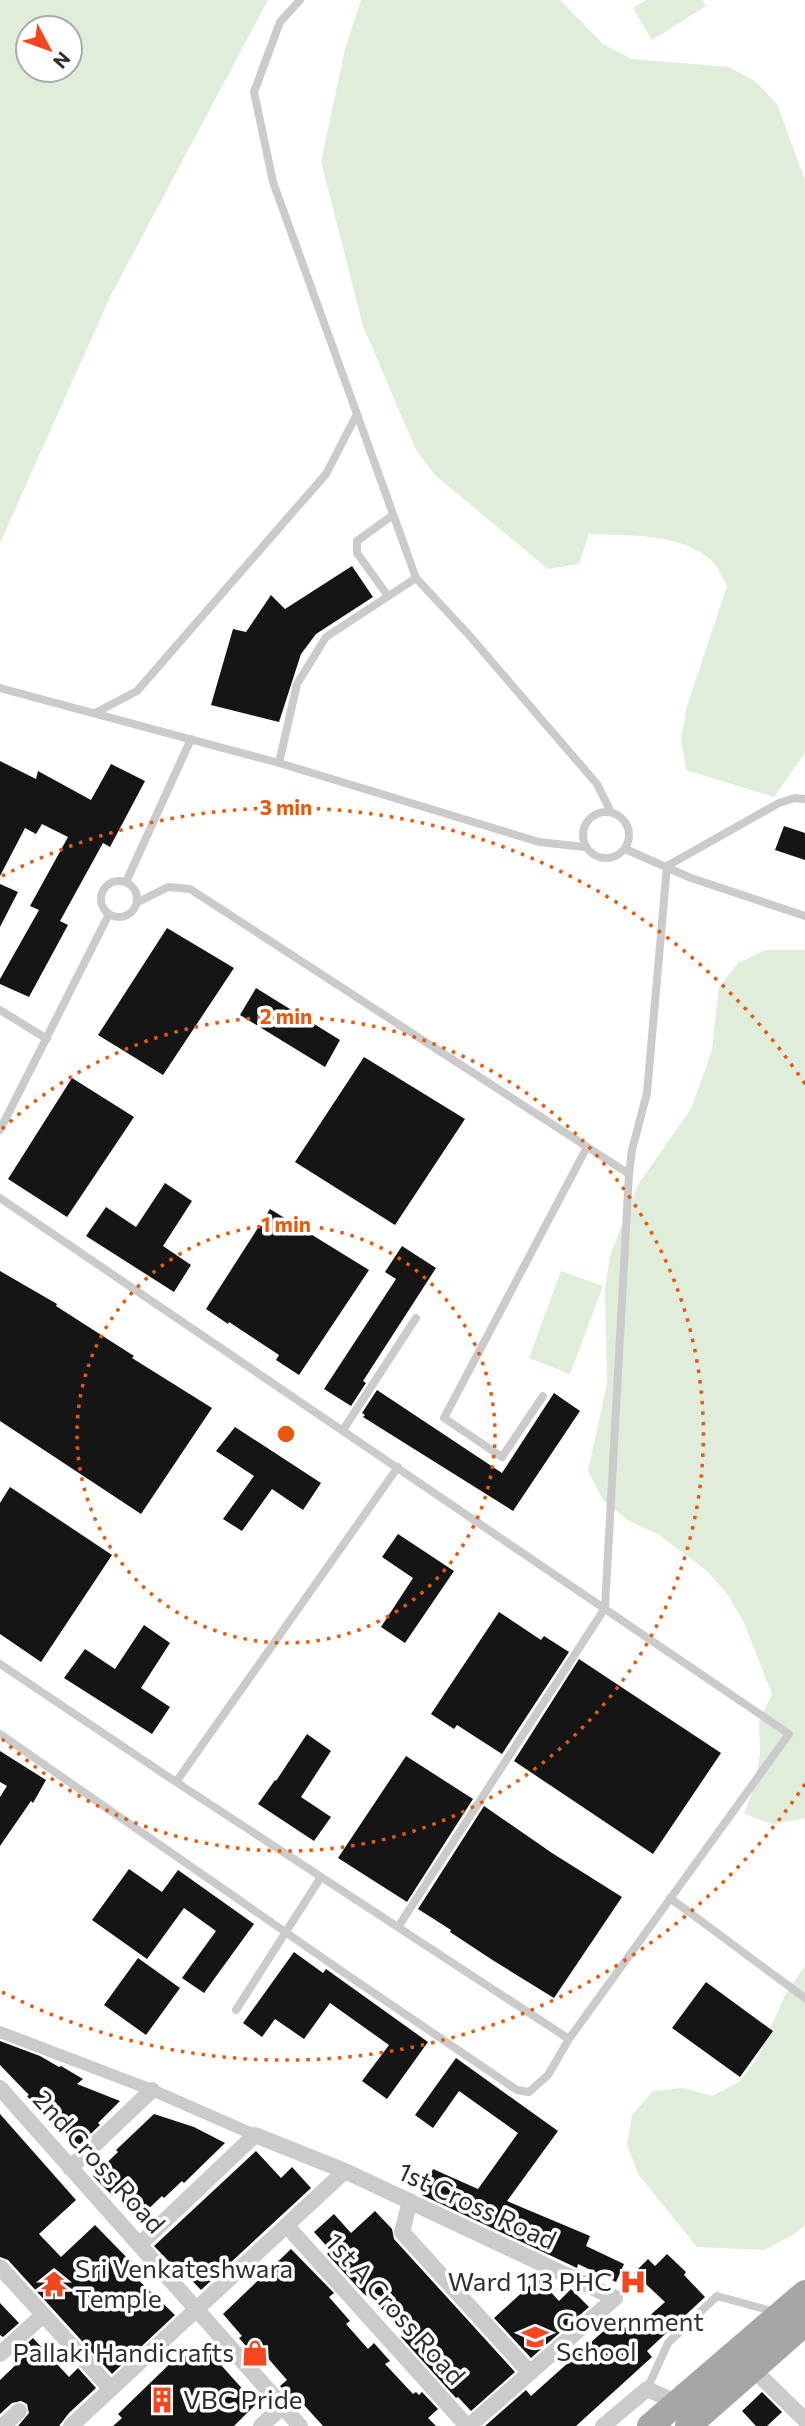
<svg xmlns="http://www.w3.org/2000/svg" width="805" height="2426" font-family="Commissioner,sans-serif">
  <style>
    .green { fill: #e0edda; fill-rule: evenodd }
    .building { fill: #151515 }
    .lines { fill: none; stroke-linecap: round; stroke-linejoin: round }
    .service { stroke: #cbcbcb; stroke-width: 8 }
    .pedestrian { stroke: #cbcbcb; stroke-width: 12 }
    .minor { stroke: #cbcbcb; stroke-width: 16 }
    .primary { stroke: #a6a6a6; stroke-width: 26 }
    .ring { fill: none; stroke: #e8590c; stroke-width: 3.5; stroke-dasharray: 3.5 7 }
    .labels { text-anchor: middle; stroke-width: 7; stroke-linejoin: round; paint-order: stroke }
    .street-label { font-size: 26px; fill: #2e2e2e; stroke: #fff }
    .poi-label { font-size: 26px; fill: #2e2e2e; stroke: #fff; text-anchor: start }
    .centre { fill: #e8590c; stroke: #fff; stroke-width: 3.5 }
    .ring-label { font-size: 21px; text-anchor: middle; font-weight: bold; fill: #e8590c; stroke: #fff; stroke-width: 7; stroke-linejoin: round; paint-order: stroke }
  </style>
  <rect width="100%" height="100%" fill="#fff"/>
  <path class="green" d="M0,0H268L111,295L0,543ZM28,28H70V70H28Z
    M361,0H560L603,44L632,59L729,67L756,82L777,104L805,180V753L774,797L686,770L681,739L687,706L727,586C723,578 717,565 710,559C677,532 628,536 589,534L579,564L548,569L436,476L416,450L363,326L321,162L345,49Z
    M646,0H702L706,6L652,40L633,8Z
    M765,950H805V1818L773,1824L744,1814L755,1785L760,1753L759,1722L772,1694L744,1623L728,1595L707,1571L658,1534L629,1521L603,1500L588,1471L607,1383L605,1289L610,1255L639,1183L691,1109L712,1050L719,987L738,963Z
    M561,1271L603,1286L570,1374L529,1358Z
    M805,1966V2225L793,2235L764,2250L697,2247L638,2174L627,2144L632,2115L653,2091L683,2088L712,2096L739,2082L756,2060L786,1993Z"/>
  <path class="building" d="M352,566L373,597L316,634L301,654L279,722L211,705L233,629L246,632L271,595L285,609Z
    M0,761L36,779L38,771L91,800L111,764L145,781L110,847L103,843L60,921L68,925L29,997L0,984V979L39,910L30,906L68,837L42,824L36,834L25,828L0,876Z
    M784,826L805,833V860L775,850Z
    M0,884L18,892L0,927Z
    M167,928L234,968L163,1075L98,1035Z
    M256,988L340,1040L325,1067L240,1015Z
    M364,1057L465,1119L395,1225L295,1162Z
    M72,1078L134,1117L67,1217L8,1179Z
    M165,1183L192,1201L163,1246L191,1265L174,1292L86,1236L106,1207L136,1227Z
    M270,1209L369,1270L299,1375L276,1360L279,1355L229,1322L228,1324L206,1309Z
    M402,1246L436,1268L363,1381L366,1383L351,1406L324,1389L396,1279L385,1272Z
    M0,1271L57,1304L56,1306L134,1356L132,1358L212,1408L141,1514L0,1421Z
    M377,1390L502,1473L554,1393L580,1411L513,1511L363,1417L365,1415L362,1413Z
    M235,1427L321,1483L303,1510L272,1489L242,1531L223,1519L254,1476L216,1451Z
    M10,1487L112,1555L41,1662L0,1634V1503Z
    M398,1534L454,1571L405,1643L381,1627L413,1578L382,1557Z
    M499,1612L541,1640L544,1636L569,1652L502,1754L457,1725L454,1729L431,1714Z
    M144,1625L170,1643L141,1688L170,1707L152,1734L64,1678L85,1649L115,1669Z
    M579,1659L721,1753L653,1854L514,1761Z
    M307,1734L331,1751L301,1797L331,1817L314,1841L258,1804L275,1780L276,1781Z
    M0,1751L46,1780L33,1803L31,1801L0,1846V1797L7,1786L0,1782Z
    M406,1756L473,1799L407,1902L338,1858Z
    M484,1806L552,1853L622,1897L554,1998L494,1961L450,1932L451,1930L418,1909Z
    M129,1869L162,1892L178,1870L254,1924L204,1993L182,1978L216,1931L184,1908L147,1959L92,1920Z
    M294,1952L323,1973L326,1969L428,2042L387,2099L362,2081L389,2045L330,2003L304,2039L275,2019L262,2037L243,2023Z
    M138,1958L180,1988L146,2035L104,2005Z
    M706,1982L773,2031L740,2077L672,2028Z
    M0,2041L40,2056L59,2067L61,2066L83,2079L77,2084L120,2101L98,2123L100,2125L78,2146L47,2112L44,2115L27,2096L29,2095L0,2065Z
    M456,2058L558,2131L507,2201L590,2236L586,2246L624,2264L616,2282L578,2264L577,2268L560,2260L422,2195L433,2169L478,2189L518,2133L459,2091L433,2128L415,2115Z
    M0,2114L76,2200L39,2234L61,2257L95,2225L137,2268L131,2273L175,2315L112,2374L8,2260L0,2257Z
    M154,2114L194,2127L225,2143L184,2183L182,2181L164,2198L162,2196L140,2217L117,2192L113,2196L93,2176L118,2152L116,2150Z
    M256,2151L281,2178L292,2167L311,2188L201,2290L180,2268L177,2270L154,2246Z
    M375,2211L392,2229L394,2239L515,2372L471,2411L458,2397L456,2398L401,2337L404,2334L384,2311L363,2293L327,2254L331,2251L314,2232L334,2214L351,2233Z
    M291,2249L334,2293L329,2297L350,2321L346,2324L368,2349L374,2343L390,2361L385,2364L413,2394L416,2392L419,2395L422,2392L438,2409L428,2418L436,2426H323L304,2405L300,2408L280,2386L287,2380L266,2356L259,2361L239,2338L242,2336L223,2314Z
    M667,2254L686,2272L684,2275L705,2297L647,2351L652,2357L576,2426H485L526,2390L531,2396L617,2319L630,2333L665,2302L634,2273L648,2259L655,2266Z
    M538,2278L559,2301L571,2289L589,2307L531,2358L494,2318Z
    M0,2303L19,2323L3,2337L0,2335Z
    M33,2338L69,2377L78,2368L96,2388L69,2413L59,2426H18L29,2413L27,2404L21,2401L12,2403L0,2414V2380L22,2359L17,2353Z
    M203,2345L256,2404L234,2426H113L122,2418L118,2414L182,2352L188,2359Z
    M762,2392L782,2412L767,2426H756L742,2411Z"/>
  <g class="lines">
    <path class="service" d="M357,414L416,578L468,634L597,784L611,812
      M388,596L357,553V541L393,515
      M0,688L279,763L539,842L585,847
      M95,713L137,691L326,474L357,414L273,182L254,92L280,22L300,0
      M279,763L297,684L326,637L416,578
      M583 835a23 23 0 1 1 46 0a23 23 0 1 1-46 0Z
      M625,849L691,878L805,916
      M101 899a18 18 0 1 1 36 0a18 18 0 1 1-36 0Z
      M126,882L191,739
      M138,902L168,887L190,889L629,1174L632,1150L647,1093L667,866L779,803L795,798L805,799
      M0,1010L47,1039
      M0,1130L109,914
      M0,1198L789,1734L569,2039L548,2075L529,2092L517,2090L343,1972L0,1734
      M543,1396L502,1457L444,1418L587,1147
      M343,1430L416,1318
      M0,1664L176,1782L569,2039
      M176,1782L398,1467
      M670,1898L805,1998
      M398,1927L605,1608L629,1174
      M236,2010L321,1877
      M647,2389L668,2343L717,2296L775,2312"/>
    <path class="pedestrian" d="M0,2032L152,2090L255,2135"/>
    <path class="minor" d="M0,2088L300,2426
      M70,2168L152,2090
      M410,2201L402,2232L530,2373
      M287,2226L467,2426
      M139,2245L255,2135L345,2171L615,2298L469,2426
      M0,2267L111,2389
      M0,2354L43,2315
      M754,2370L805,2420
      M3,2426L19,2411
      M71,2426L345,2171
      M261,2426L282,2407
      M603,2426L647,2389L678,2403"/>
    <path class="primary" d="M650,2426L805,2293
      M688,2426L805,2323"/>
  </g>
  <g class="ring">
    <circle cx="286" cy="1434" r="209"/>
    <path d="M2 1129A417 417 0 1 1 2 1739"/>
    <path d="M805 1784A626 626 0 0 1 2 1992M2 876A626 626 0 0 1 805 1084"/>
  </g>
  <defs>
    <g id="hospital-bare" transform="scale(2.1)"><path d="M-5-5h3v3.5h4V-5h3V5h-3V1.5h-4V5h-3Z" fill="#f6461f" stroke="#fff" stroke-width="2.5" paint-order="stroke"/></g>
    <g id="temple-bare" transform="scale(2.1)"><path d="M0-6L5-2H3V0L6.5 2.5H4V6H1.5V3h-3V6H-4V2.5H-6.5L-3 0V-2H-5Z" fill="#f6461f" stroke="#fff" stroke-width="2.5" paint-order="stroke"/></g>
    <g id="school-bare" transform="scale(2.1)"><path d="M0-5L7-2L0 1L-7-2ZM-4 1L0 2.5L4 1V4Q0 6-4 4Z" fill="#f6461f" stroke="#fff" stroke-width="2.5" paint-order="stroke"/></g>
    <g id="shop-bare" transform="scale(2.1)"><path d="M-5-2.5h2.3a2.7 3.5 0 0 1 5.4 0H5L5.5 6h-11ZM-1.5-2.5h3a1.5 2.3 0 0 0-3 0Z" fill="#f6461f" stroke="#fff" stroke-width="2.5" paint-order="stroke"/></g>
    <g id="building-bare" transform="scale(2.1)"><path d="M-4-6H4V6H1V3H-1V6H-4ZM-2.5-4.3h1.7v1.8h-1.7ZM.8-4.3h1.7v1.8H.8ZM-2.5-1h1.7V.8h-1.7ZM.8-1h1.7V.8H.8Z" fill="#f6461f" stroke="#fff" stroke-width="2.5" paint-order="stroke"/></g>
  </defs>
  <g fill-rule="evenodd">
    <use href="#hospital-bare" x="633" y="2282"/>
    <use href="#temple-bare" x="54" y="2284"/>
    <use href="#school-bare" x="535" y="2337"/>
    <use href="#shop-bare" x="255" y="2353"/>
    <use href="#building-bare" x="162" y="2400"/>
  </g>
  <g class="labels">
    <g class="street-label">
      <text transform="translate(99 2162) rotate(48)" y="9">2nd Cross Road</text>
      <text transform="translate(477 2206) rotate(25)" y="9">1st Cross Road</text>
      <text transform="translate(395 2309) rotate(48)" y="9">1st A Cross Road</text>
    </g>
    <g class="poi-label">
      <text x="75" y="2278">Sri Venkateshwara<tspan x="75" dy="30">Temple</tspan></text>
      <text x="612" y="2291" text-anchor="end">Ward 113 PHC</text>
      <text x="556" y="2331">Government<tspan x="556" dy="30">School</tspan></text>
      <text x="234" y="2362" text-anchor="end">Pallaki Handicrafts</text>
      <text x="183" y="2409">VBC Pride</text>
    </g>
  </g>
  <circle cx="286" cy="1434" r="10" class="centre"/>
  <g class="ring-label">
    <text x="286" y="815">3 min</text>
    <text x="286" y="1024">2 min</text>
    <text x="286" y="1232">1 min</text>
  </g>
  <g transform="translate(49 49) rotate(131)"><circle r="33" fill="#ffffff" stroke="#ababab" stroke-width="2"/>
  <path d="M0-5L12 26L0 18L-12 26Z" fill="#f6461f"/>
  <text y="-10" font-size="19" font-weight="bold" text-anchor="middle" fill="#2e2e2e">N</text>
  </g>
</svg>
